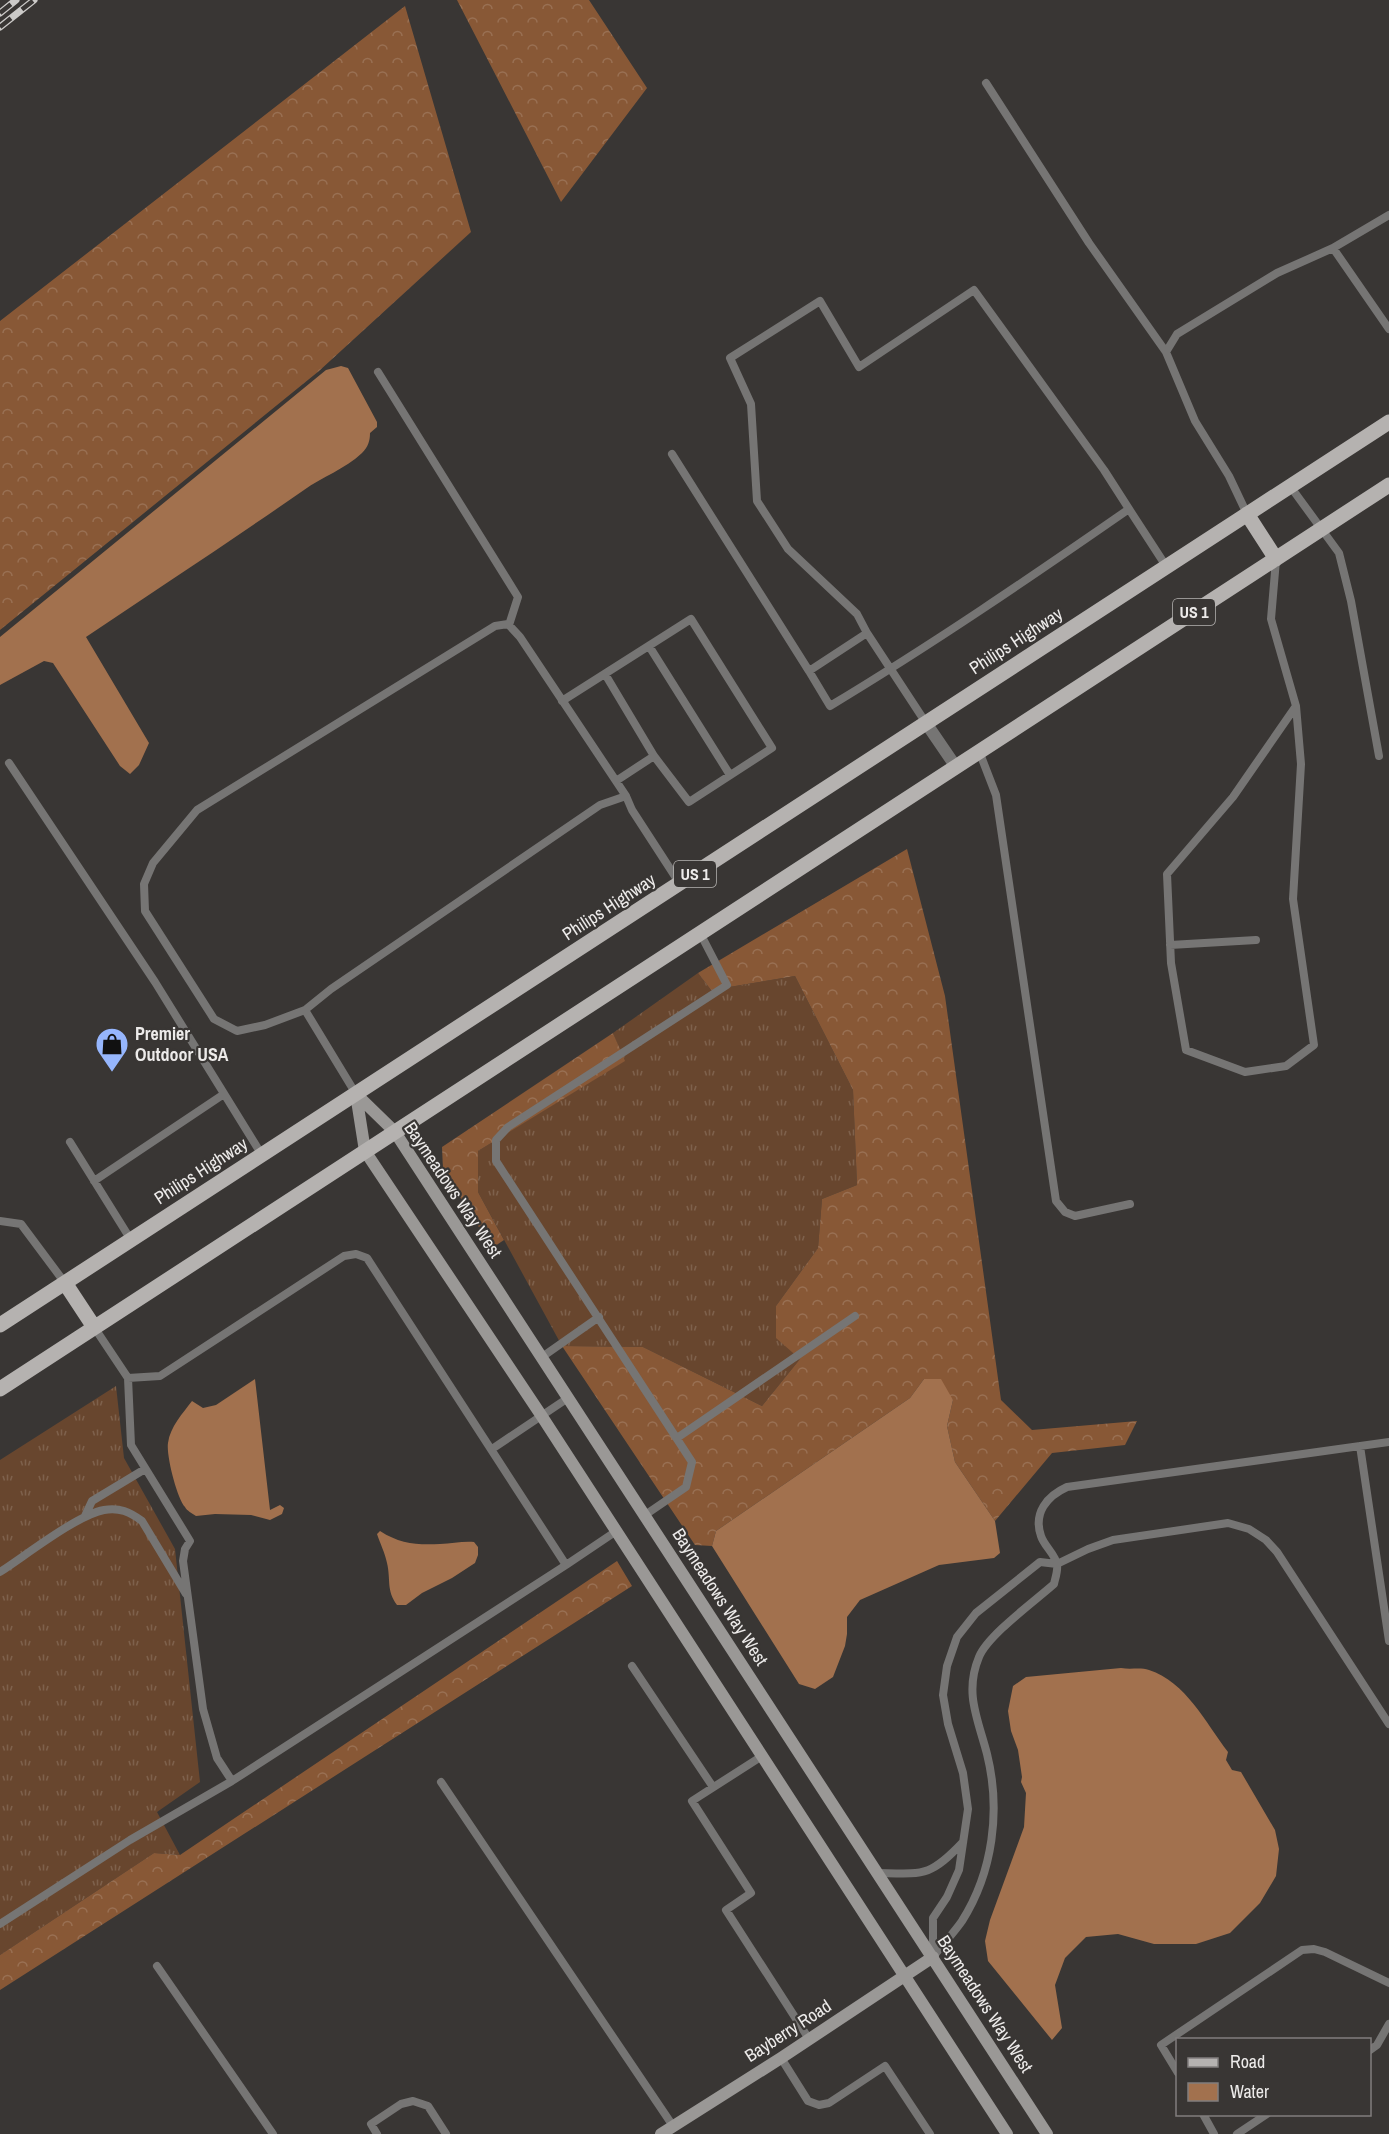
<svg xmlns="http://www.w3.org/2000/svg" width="1389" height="2134" font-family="'Archivo Narrow',sans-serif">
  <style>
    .grass { fill: url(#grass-tufts) }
    .forest { fill: url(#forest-crowns) }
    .water { fill: #a2714e }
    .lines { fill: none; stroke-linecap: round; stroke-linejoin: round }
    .lane { stroke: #767574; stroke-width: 8 }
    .street { stroke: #767574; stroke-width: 12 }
    .secondary { stroke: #9a9896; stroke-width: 12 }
    .primary { stroke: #b5b2b0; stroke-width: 15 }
    .rail-casing { stroke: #cccac8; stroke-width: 7 }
    .rail { stroke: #393634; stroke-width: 4.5; stroke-dasharray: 14; stroke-linecap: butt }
    .labels { text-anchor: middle; stroke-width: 4.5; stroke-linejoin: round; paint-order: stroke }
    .shield { fill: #393634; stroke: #b7b5b3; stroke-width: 1.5 }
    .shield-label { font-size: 16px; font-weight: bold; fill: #edebea }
    .street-label { font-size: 18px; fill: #edebea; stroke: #393634 }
    .poi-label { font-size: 18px; font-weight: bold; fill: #edebea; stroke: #393634; text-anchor: start }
  </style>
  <defs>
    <pattern id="grass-tufts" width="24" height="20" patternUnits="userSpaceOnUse" patternTransform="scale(1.5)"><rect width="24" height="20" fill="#68462e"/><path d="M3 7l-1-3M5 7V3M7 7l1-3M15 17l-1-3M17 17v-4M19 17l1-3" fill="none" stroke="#7e614c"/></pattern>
    <pattern id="forest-crowns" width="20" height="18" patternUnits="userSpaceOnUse" patternTransform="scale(1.5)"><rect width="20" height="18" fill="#885836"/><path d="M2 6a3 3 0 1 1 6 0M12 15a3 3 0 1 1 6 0" fill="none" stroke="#997053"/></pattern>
  </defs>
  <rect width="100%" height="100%" fill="#393634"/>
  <path class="grass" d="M698,973L711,990L795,976L853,1090L857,1185L822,1199L818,1248L776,1306L800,1359L762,1406L643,1347L562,1346L478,1192V1151L624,1061L613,1033Z
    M116,1386L124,1458L175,1549L200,1782L157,1812L180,1855L154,1853L0,1955V1460Z"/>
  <path class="forest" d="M457,0H589L647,88L561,202Z
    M405,6L471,232L319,371L0,630V321Z
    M907,849L945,996L1001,1400L1032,1430L1137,1421L1125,1445L1052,1453L995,1521L955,1462L947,1426L953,1400L924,1379L910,1398L716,1531L712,1546L695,1545L562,1346L643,1347L762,1406L800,1359L776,1338V1306L818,1248L822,1199L857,1185L853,1090L795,976L711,990L698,973Z
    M613,1033L625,1061L478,1151V1192L504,1240L492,1248L443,1170L442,1147Z
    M617,1561L632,1586L0,1990V1955L154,1853L180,1855Z"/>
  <path class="water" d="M341,366L348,368L377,422V427L370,433C370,441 368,447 362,453C345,469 322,477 304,490C232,540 159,588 86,637L149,743L139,765L130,774L120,766L53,663L44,661L0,685V637L326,370Z
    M255,1379L270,1510L280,1505L284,1508L282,1514L270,1520L251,1515L215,1514L196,1516C192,1513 187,1511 185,1507C177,1498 166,1455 168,1443C170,1427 183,1413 192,1401L203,1408L216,1405Z
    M924,1379H941L953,1400L947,1426L955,1462L995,1521L1000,1553L994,1558L939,1565L860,1600L847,1617V1634L845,1646L833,1677L815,1689L799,1684L712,1546L716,1531L910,1398Z
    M380,1531C400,1544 417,1545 440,1544C452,1544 462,1541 474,1542L478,1547V1555L475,1563L452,1578L422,1593L406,1605H397C386,1590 391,1580 387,1563C385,1553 380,1543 377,1534Z
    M1121,1668C1131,1670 1140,1667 1149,1670C1186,1682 1205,1722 1228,1752L1226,1760L1232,1770L1241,1772L1275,1830L1279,1849L1276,1876L1260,1903L1230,1933L1196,1944H1154L1118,1934L1086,1937L1065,1958L1055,1985L1062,2028L1052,2040L988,1961L985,1941L990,1920L1024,1827L1026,1793L1021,1782L1022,1777L1018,1750L1011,1731L1008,1711L1013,1686L1026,1677Z"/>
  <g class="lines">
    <path class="lane" d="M986,83L1089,243L1166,352
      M1333,248L1389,215
      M378,372L518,597L509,625
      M672,454L809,671L867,633L926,723
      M1290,486L1339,553L1351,601L1379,756
      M1247,514L1229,476L1195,421L1166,352L1177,334L1277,273L1333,248L1389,329
      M1276,560L1271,619L1296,706L1233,797L1167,874L1171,963L1186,1050L1245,1072L1286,1066L1314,1045L1293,899L1301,764L1296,706
      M867,633L857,614L788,549L757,501L751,404L730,358L820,301L859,367L974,290L1104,470L1129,509
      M649,646L730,775
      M809,671L830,706C933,644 1031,577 1129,509L1166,566
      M605,674L654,756
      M562,701L691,619L772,748L689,802L654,756L616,781
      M979,751L996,795L1056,1201L1065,1212L1075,1216L1130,1204
      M9,763L155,982L262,1155
      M1170,945L1256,940
      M305,1010L265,1025L237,1031L214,1019L145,911L144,884L153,863L197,810L495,626L508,624L520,637L626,796
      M356,1094L305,1010L331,989L600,805L626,796L632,810L680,884
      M70,1142L131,1240
      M94,1181L224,1094
      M0,1221L21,1224L65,1283
      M94,1327L128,1378L131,1445L190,1541L185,1549L183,1561L203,1709L217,1758L232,1781
      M542,1357L599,1317
      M677,1438L855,1316
      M1360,1446L1389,1641
      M492,1449L568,1398
      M645,1515L686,1487L692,1462L496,1161V1140L508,1127L727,985L700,933
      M85,1516L92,1501L145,1469
      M566,1565L615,1532
      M0,1572C25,1556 77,1515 104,1510C119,1507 130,1512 142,1521L186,1594
      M632,1666L713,1787
      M762,1756L692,1801L751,1893L726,1910L809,2039
      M441,1782L673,2126
      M878,1873C924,1874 930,1877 963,1842
      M0,1924L130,1840L232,1781L566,1565L367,1258L356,1254L344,1256L160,1376L128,1378
      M933,1955V1918L947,1897L959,1870L968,1809L963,1773L948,1724L943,1695L947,1666L957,1637L976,1613L1040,1562L1057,1564L1088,1549L1113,1540L1228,1523L1249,1529L1266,1540L1277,1552L1389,1724
      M933,1957C942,1945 953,1934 962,1921C993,1872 1001,1810 987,1754C978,1719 964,1693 979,1657C988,1635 1035,1601 1054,1584C1055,1579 1058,1571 1057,1565C1056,1555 1044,1546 1041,1536C1033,1513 1047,1496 1067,1487L1389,1442
      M157,1966L273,2134
      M1370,2050L1377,2045L1389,2024
      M781,2058L808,2101L819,2105L829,2103L885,2066L930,2134
      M1178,2073L1161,2045L1302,1950L1314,1949L1325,1952L1389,1983
      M1203,2114L1214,2134
      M377,2134L371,2124L401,2104L413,2101L428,2106L446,2134
      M1237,2134L1267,2114"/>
    <path class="street" d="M926,723L956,767"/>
    <path class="secondary" d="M356,1094L395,1132L1047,2134
      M356,1094L365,1151L541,1415L1007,2134
      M661,2134L781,2058L933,1957"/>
    <path class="primary" d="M1247,514L1276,559
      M65,1283L94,1327
      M0,1325L1389,422
      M0,1389L1389,485"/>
    <g class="rail-casing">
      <path id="rail" d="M0,13L16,0
        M0,27L34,0"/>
    </g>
    <use href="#rail" class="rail"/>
  </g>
  <defs>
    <g id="shop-pin" transform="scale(1.725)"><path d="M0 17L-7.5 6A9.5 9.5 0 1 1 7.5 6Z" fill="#96b6fd" stroke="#393634"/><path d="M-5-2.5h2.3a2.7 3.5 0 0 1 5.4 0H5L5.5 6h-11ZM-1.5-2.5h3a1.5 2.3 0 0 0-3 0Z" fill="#111"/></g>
  </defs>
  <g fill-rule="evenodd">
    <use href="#shop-pin" x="112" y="1044"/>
  </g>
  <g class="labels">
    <g class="shield">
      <rect x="1173" y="599" width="42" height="26" rx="4.5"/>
      <rect x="674" y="861" width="42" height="26" rx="4.5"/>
    </g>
    <g class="shield-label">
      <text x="1194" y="618">US 1</text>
      <text x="695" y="880">US 1</text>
    </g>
    <g class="street-label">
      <text transform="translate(1016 641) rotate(-33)" y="6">Philips Highway</text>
      <text transform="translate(609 907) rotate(-33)" y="6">Philips Highway</text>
      <text transform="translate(201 1171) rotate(-33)" y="6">Philips Highway</text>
      <text transform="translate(453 1190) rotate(56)" y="6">Baymeadows Way West</text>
      <text transform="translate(720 1597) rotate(57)" y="6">Baymeadows Way West</text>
      <text transform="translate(985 2004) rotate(57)" y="6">Baymeadows Way West</text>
      <text transform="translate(788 2031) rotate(-33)" y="6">Bayberry Road</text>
    </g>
    <g class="poi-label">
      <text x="135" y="1040">Premier<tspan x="135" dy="21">Outdoor USA</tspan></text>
    </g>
  </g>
  <rect x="1176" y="2038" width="195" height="78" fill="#393634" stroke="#817e7d" stroke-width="1.5"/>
  <rect x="1188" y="2058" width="30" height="9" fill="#b5b2b0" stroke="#817e7d" stroke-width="1.5"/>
  <text x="1230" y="2068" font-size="18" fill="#edebea">Road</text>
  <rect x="1188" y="2083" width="30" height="18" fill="#a2714e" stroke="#817e7d" stroke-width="1.5"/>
  <text x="1230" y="2098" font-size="18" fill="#edebea">Water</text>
</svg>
